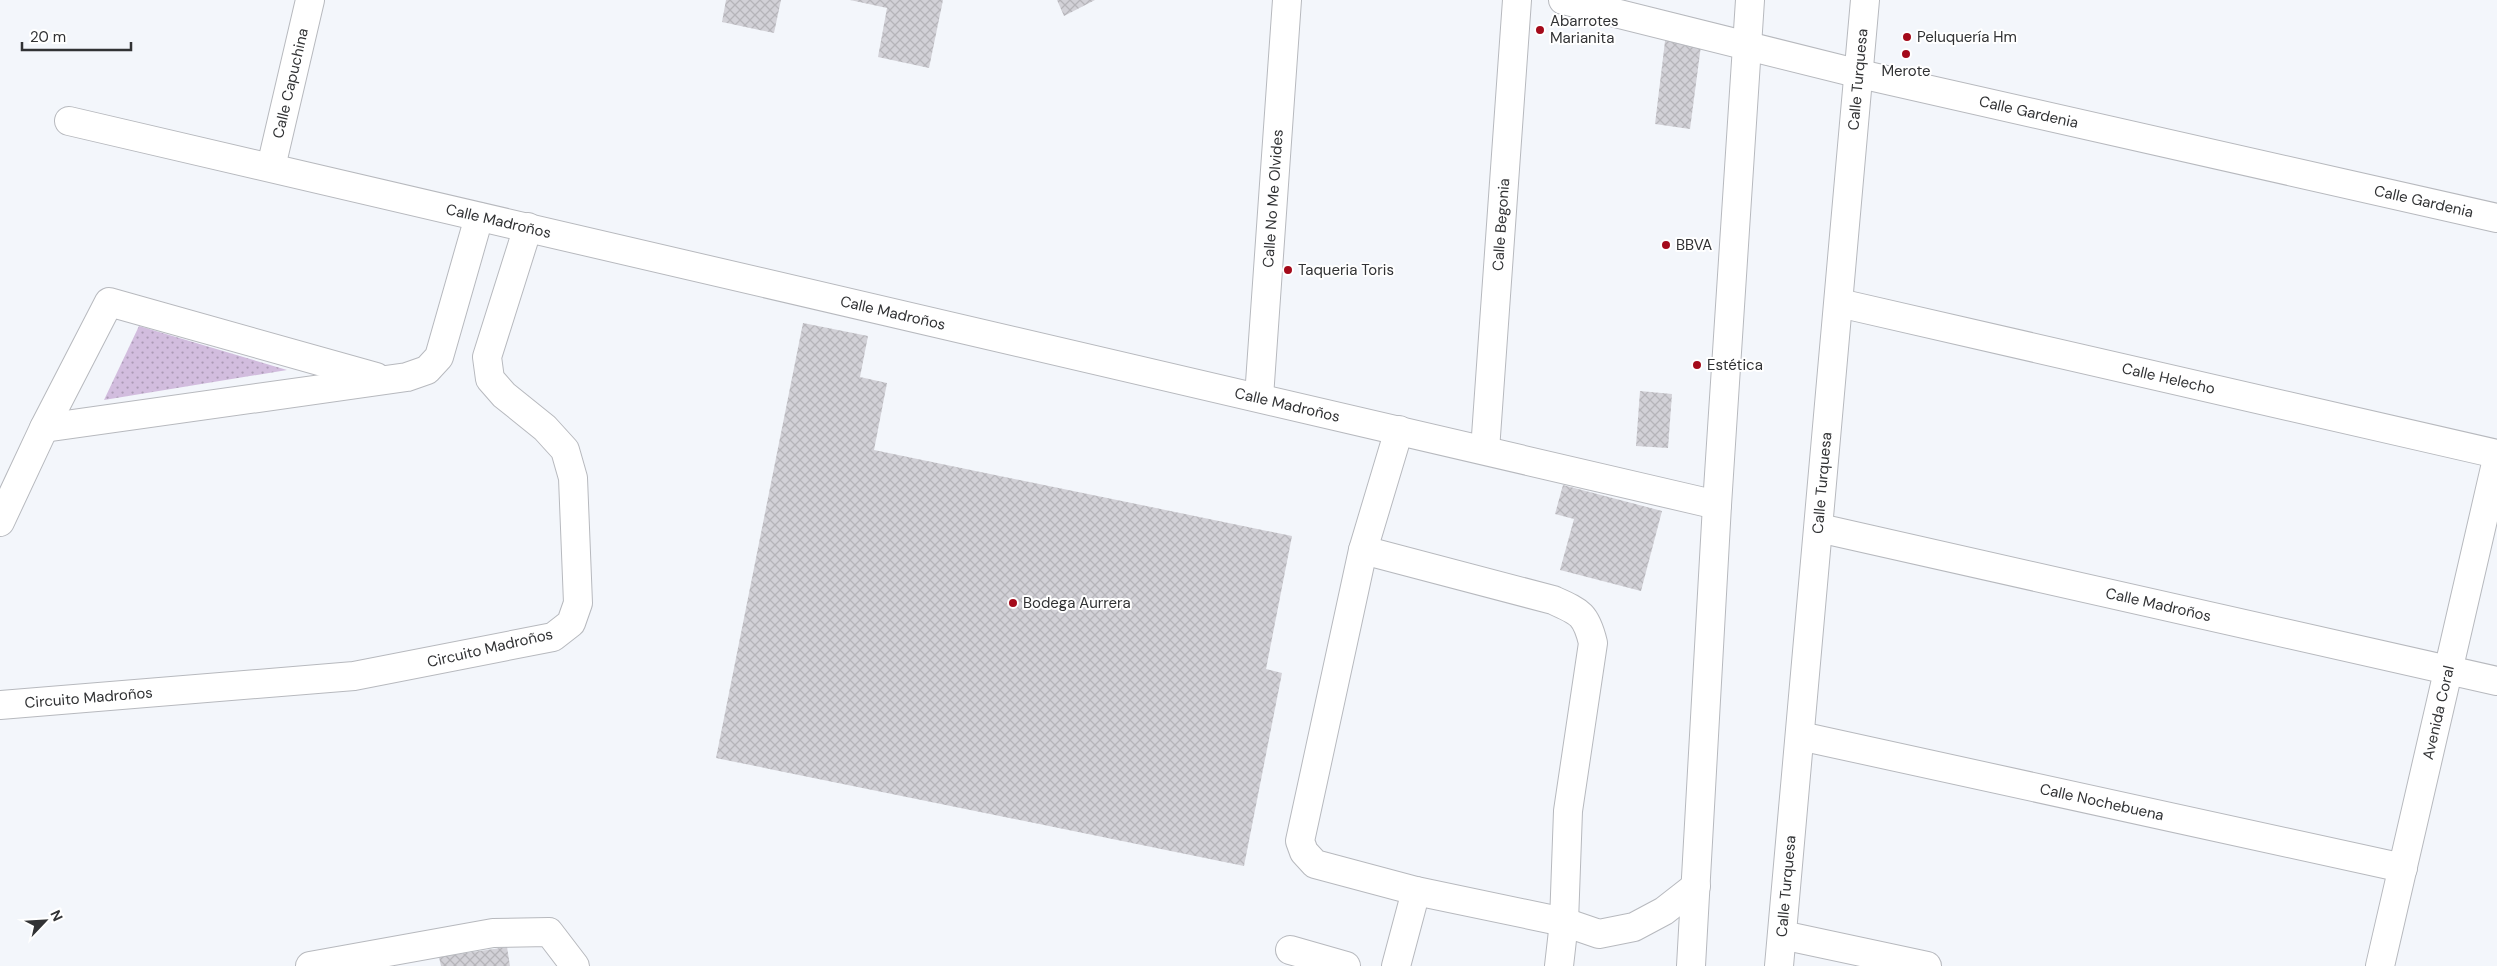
<svg xmlns="http://www.w3.org/2000/svg" width="2497" height="966" font-family="'DM Sans',sans-serif">
  <style>
    .grass { fill: url(#grass-dots) }
    .building { fill: url(#building-cross-hatch) }
    .lines { fill: none; stroke-linecap: round; stroke-linejoin: round }
    .minor-casing { stroke: #b7b9be; stroke-width: 30 }
    .major-casing { stroke: #b7b9be; stroke-width: 30 }
    .minor { stroke: #fff; stroke-width: 28 }
    .major { stroke: #fff; stroke-width: 28 }
    .poi-dot { fill: #a40a1a; stroke: #fff; stroke-width: 2 }
    .labels { text-anchor: middle; stroke-width: 4; stroke-linejoin: round; paint-order: stroke }
    .poi-label { font-size: 15px; fill: #313234; stroke: #fff; text-anchor: start }
    .street-label { font-size: 15px; fill: #313234; stroke: #fff }
  </style>
  <defs>
    <pattern id="grass-dots" width="8" height="8" patternUnits="userSpaceOnUse" patternTransform="scale(1.25)"><rect width="8" height="8" fill="#d2bdde"/><path d="M2 2h.1M6 6h.1" fill="none" stroke="#ab9ab5" stroke-width="1.8" stroke-linecap="round"/></pattern>
    <pattern id="building-cross-hatch" width="8" height="8" patternUnits="userSpaceOnUse" patternTransform="scale(1.25)"><rect width="8" height="8" fill="#d2d1d7"/><path d="M0 0l8 8M0 8l8-8" fill="none" stroke="#b5b4b9"/></pattern>
  </defs>
  <rect width="100%" height="100%" fill="#f3f6fb"/>
  <path class="grass" d="M139,326L287,370L104,400Z"/>
  <path class="building" d="M726,0H781L774,33L722,22Z
    M850,0H943L929,68L878,57L887,8Z
    M1057,0H1095L1064,16Z
    M1666,33L1702,38L1690,129L1655,124Z
    M803,323L868,336L860,377L887,383L874,450L1292,536L1266,669L1282,673L1244,866L716,758Z
    M1640,391L1672,394L1668,448L1636,446Z
    M1563,485L1662,511L1641,591L1560,570L1574,519L1555,514Z
    M507,947L510,966H441L439,957Z"/>
  <g class="lines">
    <g class="minor-casing">
      <g id="minor">
        <path id="s1" d="M1563,0L1860,74L2497,218"/>
        <path id="s2" d="M69,121L1717,505"/>
        <path id="s3" d="M271,167L310,0"/>
        <path id="s4" d="M1839,303L2497,454"/>
        <path id="s5" d="M1259,397L1287,0"/>
        <path d="M44,428L407,377L427,370L439,357L479,217"/>
        <path d="M1399,430L1363,550L1300,841L1304,852L1315,864L1416,891L1564,922L1599,934L1634,927L1664,911L1696,886"/>
        <path id="s6" d="M1485,450L1517,0"/>
        <path d="M0,522L44,428L109,302L376,377"/>
        <path id="s7" d="M1819,528L2497,681"/>
        <path d="M1363,550L1553,600C1580,612 1586,614 1593,643L1568,811L1564,922L1559,966"/>
        <path id="s8" d="M0,705L354,676L553,637L571,623L578,603L573,478L565,450L545,428L504,395L490,379L487,357L528,227"/>
        <path id="s9" d="M1800,736L2403,868"/>
        <path d="M1782,935L1927,966"/>
        <path d="M1290,950L1346,966"/>
        <path d="M310,966L493,933L549,932L575,966"/>
        <path d="M1396,966L1416,891"/>
        <path id="s10" d="M2380,966L2497,459"/>
      </g>
    </g>
    <g class="major-casing">
      <g id="major">
        <path d="M1691,966L1717,505L1750,0"/>
        <path id="s11" d="M1779,966L1865,0"/>
      </g>
    </g>
    <use href="#minor" class="minor"/>
    <use href="#major" class="major"/>
  </g>
  <g class="poi-dot">
    <circle cx="1540" cy="30" r="5"/>
    <circle cx="1907" cy="37" r="5"/>
    <circle cx="1906" cy="54" r="5"/>
    <circle cx="1666" cy="245" r="5"/>
    <circle cx="1288" cy="270" r="5"/>
    <circle cx="1697" cy="365" r="5"/>
    <circle cx="1013" cy="603" r="5"/>
  </g>
  <g class="labels">
    <g class="poi-label">
      <text x="1550" y="26">Abarrotes<tspan x="1550" dy="17">Marianita</tspan></text>
      <text x="1917" y="42">Peluquería Hm</text>
      <text x="1906" y="76" text-anchor="middle">Merote</text>
      <text x="1676" y="250">BBVA</text>
      <text x="1298" y="275">Taqueria Toris</text>
      <text x="1707" y="370">Estética</text>
      <text x="1023" y="608">Bodega Aurrera</text>
    </g>
    <g class="street-label">
      <text dy="5" stroke="none"><textPath href="#s11" startOffset="890">Calle Turquesa</textPath></text>
      <text dy="5" stroke="none"><textPath href="#s3" startOffset="86">Calle Capuchina</textPath></text>
      <text dy="5" stroke="none"><textPath href="#s1" startOffset="479">Calle Gardenia</textPath></text>
      <text dy="5" stroke="none"><textPath href="#s5" startOffset="199">Calle No Me Olvides</textPath></text>
      <text dy="5" stroke="none"><textPath href="#s1" startOffset="884">Calle Gardenia</textPath></text>
      <text dy="5" stroke="none"><textPath href="#s2" startOffset="441">Calle Madroños</textPath></text>
      <text dy="5" stroke="none"><textPath href="#s6" startOffset="226">Calle Begonia</textPath></text>
      <text dy="5" stroke="none"><textPath href="#s2" startOffset="846">Calle Madroños</textPath></text>
      <text dy="5" stroke="none"><textPath href="#s4" startOffset="338">Calle Helecho</textPath></text>
      <text dy="5" stroke="none"><textPath href="#s2" startOffset="1251">Calle Madroños</textPath></text>
      <text dy="5" stroke="none"><textPath href="#s11" startOffset="485">Calle Turquesa</textPath></text>
      <text dy="5" stroke="none"><textPath href="#s7" startOffset="348">Calle Madroños</textPath></text>
      <text transform="translate(490 648) rotate(-13)" y="5">Circuito Madroños</text>
      <text dy="5" stroke="none"><textPath href="#s8" startOffset="89">Circuito Madroños</textPath></text>
      <text dy="5" stroke="none"><textPath href="#s10" startOffset="260">Avenida Coral</textPath></text>
      <text dy="5" stroke="none"><textPath href="#s9" startOffset="309">Calle Nochebuena</textPath></text>
      <text dy="5" stroke="none"><textPath href="#s11" startOffset="80">Calle Turquesa</textPath></text>
    </g>
  </g>
  <g transform="translate(45 921) rotate(65)" stroke="#ffffff" stroke-width="4" paint-order="stroke">
  <path d="M0-4L9 19L0 12L-9 19Z" fill="#313234"/>
  <text y="-8" font-size="14" font-weight="bold" text-anchor="middle" fill="#313234">N</text>
  </g>
  <path d="M22 42v8h109v-8" fill="none" stroke="#313234" stroke-width="2.5"/>
  <text x="30" y="42" font-size="15" fill="#313234" stroke="#ffffff" stroke-width="4" paint-order="stroke">20 m</text>
</svg>
